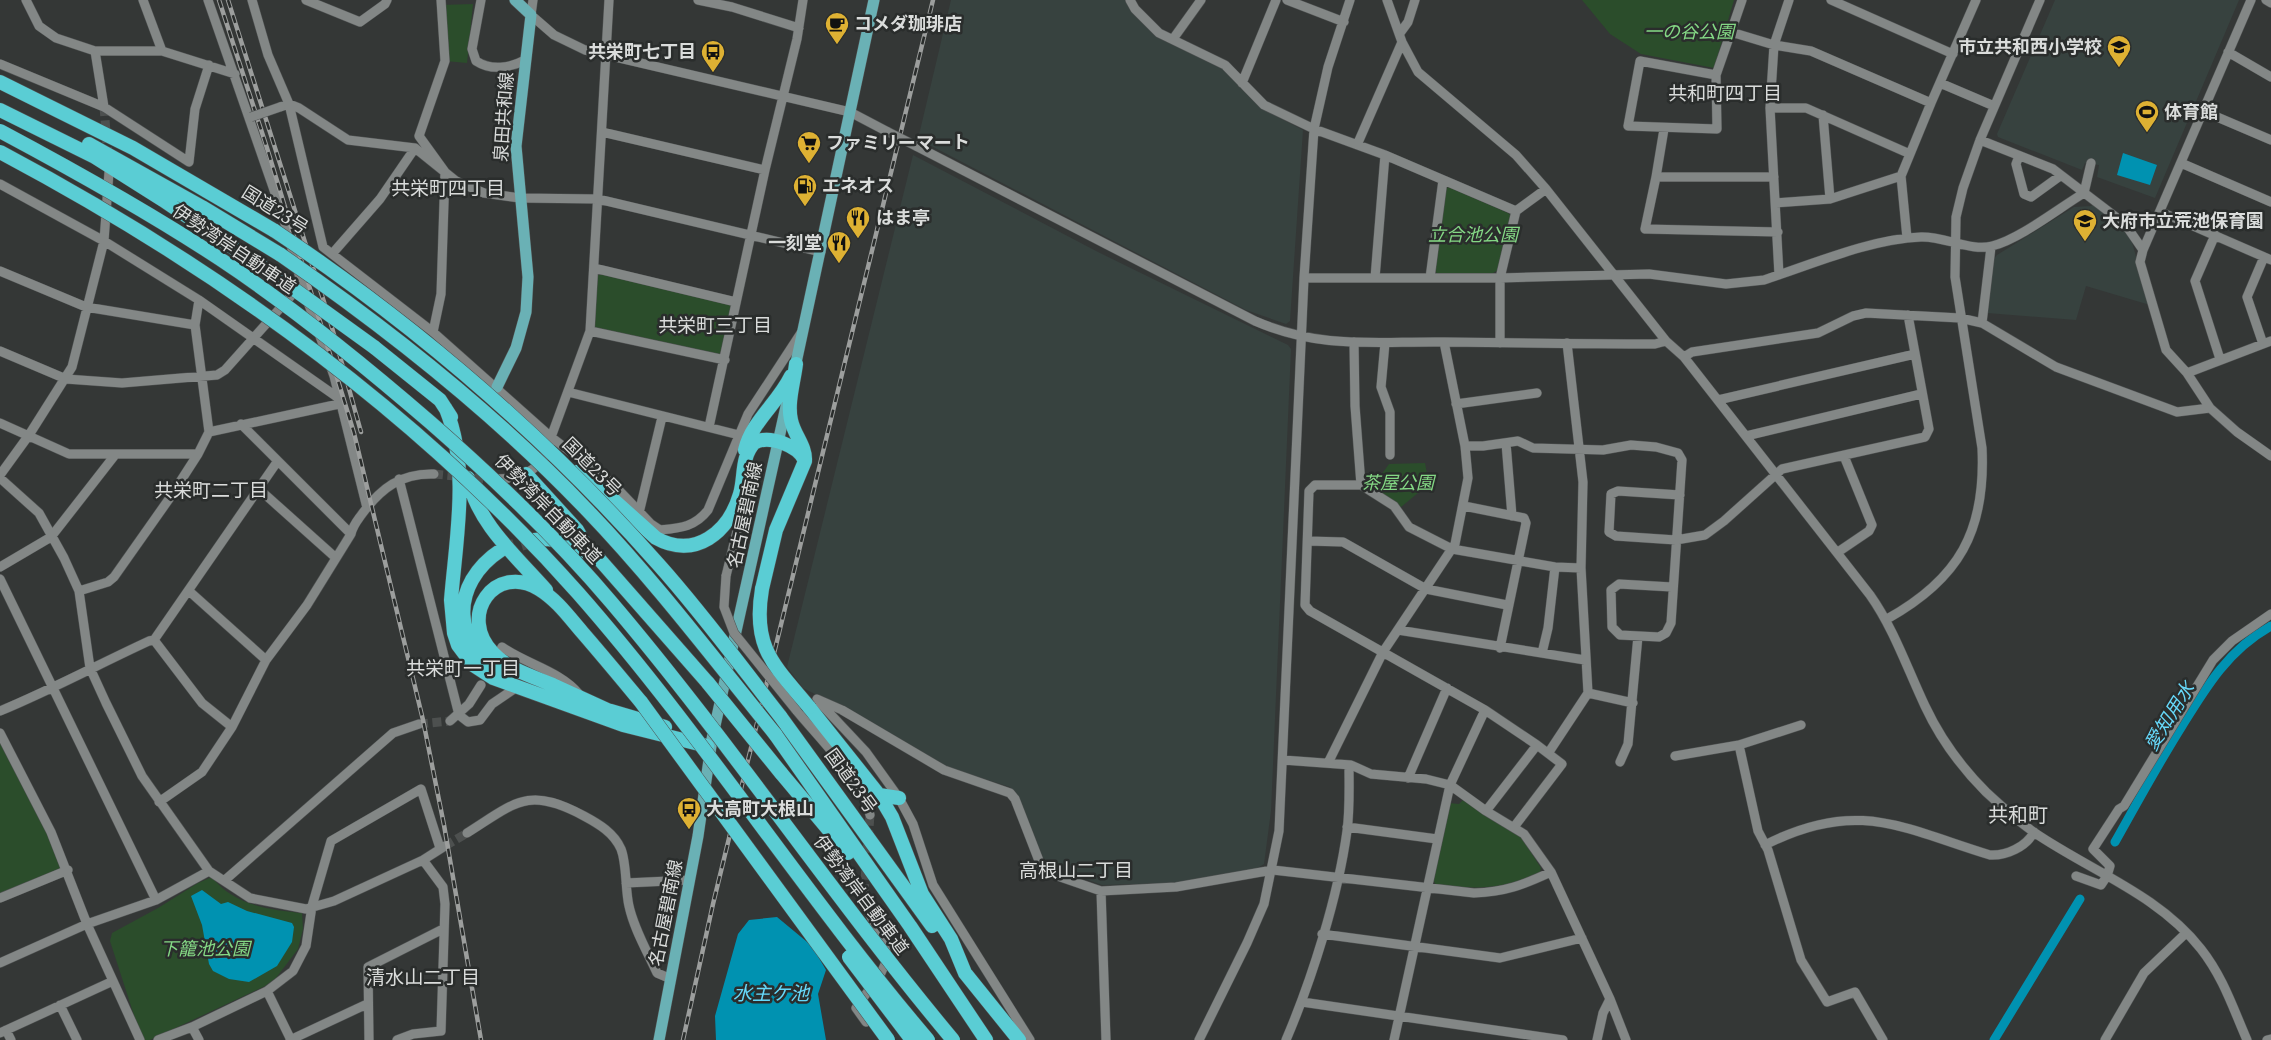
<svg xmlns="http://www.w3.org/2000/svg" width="2271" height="1040" font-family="'Noto Serif','Noto Sans JP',serif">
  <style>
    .built { fill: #37423f }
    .green { fill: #2b4d2b }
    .water { fill: #0092b1 }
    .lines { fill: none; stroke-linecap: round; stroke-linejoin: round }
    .canal { stroke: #0092b1; stroke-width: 9 }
    .minor-tunnel { stroke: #4d504f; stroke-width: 9; stroke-dasharray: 9 4.5; stroke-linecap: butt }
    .highway-tunnel { stroke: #4d504f; stroke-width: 14; stroke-dasharray: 14 7; stroke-linecap: butt }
    .minor-casing { stroke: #505353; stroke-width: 10 }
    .major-casing { stroke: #505353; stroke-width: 12 }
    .highway-casing { stroke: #505353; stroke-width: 15 }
    .minor { stroke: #838786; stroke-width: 9 }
    .major { stroke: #6ab1b5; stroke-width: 11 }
    .highway { stroke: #5acdd4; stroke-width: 14 }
    .rail-casing { stroke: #9c9e9d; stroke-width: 4.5 }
    .rail { stroke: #2a2d2c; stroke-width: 2.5; stroke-dasharray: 8; stroke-linecap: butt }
    .minor-bridge-casing { stroke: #505353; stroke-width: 10; stroke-linecap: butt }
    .highway-bridge-casing { stroke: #505353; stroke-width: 15; stroke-linecap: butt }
    .minor-bridge { stroke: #838786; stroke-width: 9 }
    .highway-bridge { stroke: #5acdd4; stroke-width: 14 }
    .labels { text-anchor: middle; stroke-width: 5; stroke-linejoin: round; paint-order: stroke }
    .poi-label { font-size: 18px; font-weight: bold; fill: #dadcdb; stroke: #2a2d2c; text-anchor: start }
    .park-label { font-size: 18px; font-style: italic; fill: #84d885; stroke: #2a2d2c }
    .street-label { font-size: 18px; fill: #dadcdb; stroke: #2a2d2c }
    .neighbourhood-label { font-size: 19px; fill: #dadcdb; stroke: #2a2d2c }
    .water-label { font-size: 19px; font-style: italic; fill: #66d8f9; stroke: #2a2d2c }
    .quarter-label { font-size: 20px; fill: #dadcdb; stroke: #2a2d2c }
  </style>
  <rect width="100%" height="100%" fill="#343736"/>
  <path class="built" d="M951,0H1127L1156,36L1223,69L1262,109L1303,130L1290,321L1286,324L1246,310L918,139Z
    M2055,0H2239L2155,198L2097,177L2099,165L2085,163L2082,170L1998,137L1997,134Z
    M913,155L1098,252L1288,345L1291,349L1271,811L1264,864L1256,869L1174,883L1102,885L1042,863L1018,801L1010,787L943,766L858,716L803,688L787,667Z
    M2094,203L2124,228L2131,239L2150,305L2086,286L2076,320L1987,313L1993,260L1997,255L2074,207L2091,206Z"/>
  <path class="green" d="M1582,0H1734L1714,68L1641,54L1610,34Z
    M473,4L467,63L445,61L441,5Z
    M1449,187L1508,213L1512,217L1498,270L1493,273L1438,274L1435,271L1445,189Z
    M594,268L736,302L725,360L590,331Z
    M1425,463L1429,484L1401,507L1371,489L1389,464Z
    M0,729L68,870L0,898Z
    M1463,800L1521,837L1541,868L1540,872C1506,890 1473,889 1436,885L1432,878L1449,803L1459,804Z
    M212,877C233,905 270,910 302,913L303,929L298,949L276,978L265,986L150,1040H142L110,941L112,933L158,908L198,883Z"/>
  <path class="water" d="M2123,153L2157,165L2150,185L2117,175Z
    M202,890L221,904L228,902L247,911L292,923L294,927L292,942L277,966L249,982L229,979L213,971L209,964L202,925L191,896Z
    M777,917L812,946L826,970L818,994L826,1040H716L715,1016L738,934L749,920Z"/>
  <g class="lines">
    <path class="canal" d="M2115,842C2137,803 2158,764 2182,726C2206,687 2229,649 2271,626
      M1994,1040L2080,899"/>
    <path class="minor-tunnel" d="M104,107L108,157
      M434,474L485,479
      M419,724L450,721
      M445,846L467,833
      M864,893L870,815"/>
    <path class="highway-tunnel" d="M501,550L534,540"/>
    <g class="minor-casing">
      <path id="minor" d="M26,0L39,26L56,38L95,51H162L235,74
        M143,0L162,51
        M208,0L282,213L302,285L334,376L367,508
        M252,0L268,55L289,104L323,247L332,254L380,199L415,148
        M306,0L360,22L385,4L387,0
        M481,0L472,49L476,61C491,71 510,68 525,60
        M533,0L531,15L554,35L585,50L850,112L888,132
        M698,0L732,7L799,28
        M1130,0L1135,9L1159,33L1225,65L1264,105L1314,129L1385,155L1516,211
        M1287,0L1344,22
        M1387,0L1402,42L1418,72L1516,155L1546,189L1666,341L1684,357L1870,595C1894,629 1907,668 1925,706C1940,738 1961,767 1986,792C2001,806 2018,821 2035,833C2091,871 2159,895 2201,949C2223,977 2233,1008 2247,1040
        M1742,0L1731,32L1774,45L1811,51L1931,103L1901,176L1907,238
        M1831,0L1953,54
        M2266,0L2271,3
        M1400,33L1408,22L1415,0
        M1173,39L1201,0
        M95,51L104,107
        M2228,52L2271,77
        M1640,61L1716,75L1717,129L1628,126Z
        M0,64L104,107L189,162L195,109L209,65
        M1716,75L1731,32
        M1242,83L1276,0
        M1940,83L1994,106
        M1931,103L1976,0
        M280,107L289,104L299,108L348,140L415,148L456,181L484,193L520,198L598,199L821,252
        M1770,108H1806L1910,154
        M2203,111L2271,140
        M1823,115L1830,199
        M1664,129L1656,177H1774
        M602,132L765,170
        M1980,140L2053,169L2125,224L2143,250L2140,262L2166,350L2187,373L2210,408L2237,432L2271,456
        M1357,145L1402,42
        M916,146L1255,321C1322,350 1375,341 1445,342C1515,343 1585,344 1655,344L1666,341
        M2019,156L2016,164L2024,194L2031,197L2060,176
        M2181,163L2271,202
        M1656,177L1645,229L1778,232
        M0,184L104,241L199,300L337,397
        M1776,203L1830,199L1901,176
        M2161,212L2271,260
        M2215,235L2195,281L2220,359
        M2143,250L2251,0
        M332,254L433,332L551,437L613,484L651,524L660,530C680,528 695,527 708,510L748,414L801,333
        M594,268L736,302
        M0,271L86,307L195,325
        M1779,275L1770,108L1774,45L1789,0
        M1304,278H1500L1649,274L1726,284L1764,280C1813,264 1870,239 1921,237C1944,236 1972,252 1992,246C2020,239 2059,208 2084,193L2091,163
        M1375,278L1385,155
        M1430,278L1443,180
        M1982,323L1991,247
        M590,331L725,360
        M433,332L441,294L445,172L419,136L445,61L441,0
        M1354,342L1355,406L1361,485
        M1385,343L1381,387L1390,412V455
        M1500,343V278L1516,211L1546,189
        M2263,344L2247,297L2264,257
        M0,351L66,379L122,383L217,375L225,370L298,288
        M1684,357L1692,352L1818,333L1853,316L1866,313L1960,318L1982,323L2056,367L2177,412L2210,408
        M2187,373L2271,341
        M568,392L739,435
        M1718,400L1915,354
        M1456,404L1537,393
        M0,423L69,454H198
        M241,424L351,534
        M709,427L765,170L797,39L803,0
        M209,432L339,404
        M1746,436L1921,394
        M1506,443L1512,516
        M1465,446H1483L1518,441L1533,448L1603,450L1631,445L1656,447L1678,453L1682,460L1671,623L1666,633L1659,637L1620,635L1612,627L1611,590L1619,584L1672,587
        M0,475L29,435L72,367L104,241L109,172
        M0,478L39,513L64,558L79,591L90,668L106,703L142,776L209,871L250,898L306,909L334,901L423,860L445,846
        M399,479L459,715L468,722L480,720L492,704L517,687
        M493,479C514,479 530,476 543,459L590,331L609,0
        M260,490L336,558
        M1680,495L1618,491L1611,494L1609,532L1616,536L1676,540L1705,535L1724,521L1782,469L1925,437L1929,429L1908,315
        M1464,506L1524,518L1526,523L1500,648
        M639,513L662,417
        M1308,541L1343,542L1426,589L1507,605
        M1838,552L1869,531L1872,525L1844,456
        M0,567L51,537L115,455
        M726,576L737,531L739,505
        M0,579L156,900
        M79,591L108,582L114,577L169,499L198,454L209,432L195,325L199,300
        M189,591L266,660
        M1887,619C1959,579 1986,531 1982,448L1955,277L1956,217L1963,188L1980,140L2040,0
        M1398,630L1585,660
        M154,640L202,703L232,727
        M500,651L502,647C526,664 560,671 579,694
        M1542,653L1548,628L1555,567
        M1588,693L1633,703
        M817,699L842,710L944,770L1010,793L1015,799L1043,871L1101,891L1176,887L1273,870L1474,893C1505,892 1523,885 1551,872
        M820,703L866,752L899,798L913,824L933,885L1030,1040
        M796,710C818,737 864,782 870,815
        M0,711C51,690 99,664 149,641L154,640L277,462
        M450,721L469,704L481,685
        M0,733L51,832L87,924L140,1040
        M1739,745L1758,831L1768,850L1801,960L1827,1002L1855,992L1883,1040
        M1549,752L1588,693L1581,568L1583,482L1567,343
        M1675,756L1739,745L1801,725
        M1283,760L1351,765L1371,774L1426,779L1450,785L1486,811L1524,834L1551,872L1610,999L1626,1040
        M1620,762L1628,744L1638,636
        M1328,763L1383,652L1455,544L1468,478L1465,446L1444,342
        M1408,778L1447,688
        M159,802L202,772L232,727L266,660L307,605L351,534C353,525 357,521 362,514C381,488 401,473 434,474
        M1486,811L1537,745L1485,710L1310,611L1305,605L1309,491L1315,485H1361L1394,506L1409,527L1452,549L1555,567L1581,568
        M1347,827L1437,839
        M1514,827L1562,764L1537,745
        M467,833C516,802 528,786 584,816C599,824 614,833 621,849C627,864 625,889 629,906C634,929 647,951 657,973L671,979
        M1765,845C1857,798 1902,828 1990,855C2006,856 2026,847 2034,832
        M2076,876L2101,885L2107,876L2110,866L2093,849L2119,809L2124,806L2213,660L2232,641L2271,614
        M225,880L393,733L419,724
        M626,883L690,880
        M1101,891L1106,1040
        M864,893L865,904L886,948V962L881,973L856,1008L866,1022
        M0,898L68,870
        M1322,934L1500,958L1582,938
        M0,963L87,924L156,900L209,871
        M267,991L291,1040
        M1302,1002L1563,1040
        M60,1005L77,1040
        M192,1027L199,1040
        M6,1030L11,1040
        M0,1033L113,981
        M158,1040L192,1027L267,991L293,971L306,946L312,906L331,841L421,789L440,848
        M290,1040L367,1004
        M369,1040L368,967L443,929
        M397,1040L413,1034L441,1031L445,904L443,887L423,860
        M1199,1040L1247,943L1264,904L1279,831L1304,278L1314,129L1328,67L1350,0
        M1286,1040C1312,979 1338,897 1347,831C1350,809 1349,787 1349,765
        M1394,1040L1450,785L1485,710
        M1597,1040L1603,1013L1610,999
        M2105,1040L2144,973L2186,933
        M2267,1040L2271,1039"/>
    </g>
    <g class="major-casing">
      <path id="major" d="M794,372L874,0
        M497,387L516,348L526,312L528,277L516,146L531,15L515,0
        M659,1040L698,836L712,739L787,402"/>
    </g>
    <g class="highway-casing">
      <path id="highway" d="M0,82L133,148L275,231
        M0,110L95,157L163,200L284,282
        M89,144L202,207L281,255
        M374,347L440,400L451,417
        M446,409C470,469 456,538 451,600L454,633L458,645L473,665L493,678L623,725L707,746
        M745,450C752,421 778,403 791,376
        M577,472L608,495L656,538C695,560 729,532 740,494C745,477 741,457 754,443C769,434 799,446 805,461
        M526,474L577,530L590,553
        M468,478C477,523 517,557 546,590
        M534,540L547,539L569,542L600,560L708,683
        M501,550C449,584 451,646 506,674
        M762,589L776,530L805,461C806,446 794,435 791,420C787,403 794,381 796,364
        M809,707L879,795L892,817L922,894L951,939L965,973L1019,1040
        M604,709L665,727
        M612,712C592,703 573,694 553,685C532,676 509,670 493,653C457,616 495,562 539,589C557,600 569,617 582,632C602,655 621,678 641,702
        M780,716L932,926
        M775,734L910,926L986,1040
        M781,773L848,853
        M879,795L899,798"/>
    </g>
    <use href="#minor" class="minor"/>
    <use href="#major" class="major"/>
    <use href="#highway" class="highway"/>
    <g class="rail-casing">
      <path id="rail" d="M219,0L267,148L354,433L423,720L444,825L481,1040
        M228,0L331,324L361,432
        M683,1040L713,904L933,0"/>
    </g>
    <use href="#rail" class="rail"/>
    <g class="minor-bridge-casing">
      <path id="minor-bridge" d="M251,117L280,107
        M888,132L916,146
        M726,576L724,607L734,633L796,710"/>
    </g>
    <g class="highway-bridge-casing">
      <path id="highway-bridge" d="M0,131C75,171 149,212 220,259C294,308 364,365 431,423C495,479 556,537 611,602C731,743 834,898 953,1040
        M0,152C215,266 416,411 578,593C703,735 805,896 928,1040
        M275,231C417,326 546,437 659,565C702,613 740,665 780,716
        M281,255C391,331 496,414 588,511C655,581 714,659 775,734
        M284,282L374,347
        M762,589C752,648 774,665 809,707
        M708,683L781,773
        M641,702L888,1040
        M849,957L912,1040"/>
    </g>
    <use href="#minor-bridge" class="minor-bridge"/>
    <use href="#highway-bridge" class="highway-bridge"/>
  </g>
  <defs>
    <g id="cafe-pin" transform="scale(1.25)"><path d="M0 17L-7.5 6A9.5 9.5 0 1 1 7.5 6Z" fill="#deb133" stroke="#2a2d2c"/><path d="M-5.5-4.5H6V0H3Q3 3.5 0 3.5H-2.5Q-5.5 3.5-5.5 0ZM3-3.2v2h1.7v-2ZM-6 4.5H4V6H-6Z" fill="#111"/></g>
    <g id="school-pin" transform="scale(1.25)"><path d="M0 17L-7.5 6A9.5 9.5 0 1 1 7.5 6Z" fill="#deb133" stroke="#2a2d2c"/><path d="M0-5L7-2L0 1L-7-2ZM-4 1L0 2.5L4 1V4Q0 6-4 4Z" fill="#111"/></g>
    <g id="bus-pin" transform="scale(1.25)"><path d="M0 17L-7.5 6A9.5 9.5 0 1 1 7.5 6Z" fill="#deb133" stroke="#2a2d2c"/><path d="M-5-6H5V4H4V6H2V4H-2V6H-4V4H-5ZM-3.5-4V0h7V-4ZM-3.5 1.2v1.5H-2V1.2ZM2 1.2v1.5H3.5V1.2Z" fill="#111"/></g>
    <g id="stadium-pin" transform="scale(1.25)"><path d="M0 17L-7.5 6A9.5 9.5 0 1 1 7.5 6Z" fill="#deb133" stroke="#2a2d2c"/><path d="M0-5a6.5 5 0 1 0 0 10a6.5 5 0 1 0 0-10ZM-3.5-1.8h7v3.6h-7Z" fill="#111"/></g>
    <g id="supermarket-pin" transform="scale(1.25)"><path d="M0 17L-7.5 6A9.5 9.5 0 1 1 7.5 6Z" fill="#deb133" stroke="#2a2d2c"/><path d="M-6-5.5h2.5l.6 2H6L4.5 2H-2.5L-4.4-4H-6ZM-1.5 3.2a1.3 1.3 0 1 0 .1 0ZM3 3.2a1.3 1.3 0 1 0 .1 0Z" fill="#111"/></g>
    <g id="fuel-pin" transform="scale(1.25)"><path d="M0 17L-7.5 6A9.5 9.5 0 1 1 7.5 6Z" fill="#deb133" stroke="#2a2d2c"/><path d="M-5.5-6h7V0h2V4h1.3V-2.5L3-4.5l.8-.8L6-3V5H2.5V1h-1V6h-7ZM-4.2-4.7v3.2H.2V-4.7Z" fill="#111"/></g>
    <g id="restaurant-pin" transform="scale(1.25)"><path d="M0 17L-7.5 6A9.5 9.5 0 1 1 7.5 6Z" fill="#deb133" stroke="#2a2d2c"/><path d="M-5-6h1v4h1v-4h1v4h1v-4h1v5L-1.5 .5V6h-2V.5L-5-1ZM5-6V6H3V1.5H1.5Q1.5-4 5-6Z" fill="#111"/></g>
  </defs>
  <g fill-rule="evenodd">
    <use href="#cafe-pin" x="837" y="24"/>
    <use href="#school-pin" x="2119" y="47"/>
    <use href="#bus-pin" x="713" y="52"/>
    <use href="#stadium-pin" x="2147" y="112"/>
    <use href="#supermarket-pin" x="809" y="143"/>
    <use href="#fuel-pin" x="805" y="186"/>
    <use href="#restaurant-pin" x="858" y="218"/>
    <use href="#school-pin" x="2085" y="221"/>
    <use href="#restaurant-pin" x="839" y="243"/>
    <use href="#bus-pin" x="689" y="809"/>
  </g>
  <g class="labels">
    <g class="poi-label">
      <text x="854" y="30">コメダ珈琲店</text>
      <text x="2102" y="53" text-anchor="end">市立共和西小学校</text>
      <text x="696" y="58" text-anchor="end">共栄町七丁目</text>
      <text x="2164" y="118">体育館</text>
      <text x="826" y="149">ファミリーマート</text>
      <text x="822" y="192">エネオス</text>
      <text x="876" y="224">はま亭</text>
      <text x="2102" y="227">大府市立荒池保育園</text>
      <text x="822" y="249" text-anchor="end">一刻堂</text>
      <text x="706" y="815">大高町大根山</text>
    </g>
    <g class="park-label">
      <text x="1689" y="38">一の谷公園</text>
      <text x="1473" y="241">立合池公園</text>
      <text x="1398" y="489">茶屋公園</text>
      <text x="205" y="955">下籠池公園</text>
    </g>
    <g class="street-label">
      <text transform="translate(504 117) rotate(-86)" y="6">泉田共和線</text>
      <text transform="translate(275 210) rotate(32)" y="6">国道23号</text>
      <text transform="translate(234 249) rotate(34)" y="6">伊勢湾岸自動車道</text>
      <text transform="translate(592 467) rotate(45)" y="6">国道23号</text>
      <text transform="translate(548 509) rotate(46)" y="6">伊勢湾岸自動車道</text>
      <text transform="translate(745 515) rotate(-78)" y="6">名古屋碧南線</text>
      <text transform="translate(851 781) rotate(54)" y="6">国道23号</text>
      <text transform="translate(861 895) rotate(53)" y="6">伊勢湾岸自動車道</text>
      <text transform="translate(666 913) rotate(-79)" y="6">名古屋碧南線</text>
    </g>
    <g class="neighbourhood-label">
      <text x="1725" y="100">共和町四丁目</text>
      <text x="448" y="195">共栄町四丁目</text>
      <text x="715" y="332">共栄町三丁目</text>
      <text x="211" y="497">共栄町二丁目</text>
      <text x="463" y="675">共栄町一丁目</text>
      <text x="1076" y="877">高根山二丁目</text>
      <text x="423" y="984">清水山二丁目</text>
    </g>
    <g class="water-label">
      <text transform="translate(2169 716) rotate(-58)" y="7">愛知用水</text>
      <text x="771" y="1000">水主ケ池</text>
    </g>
    <g class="quarter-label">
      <text x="2018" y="822">共和町</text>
    </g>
  </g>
</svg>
